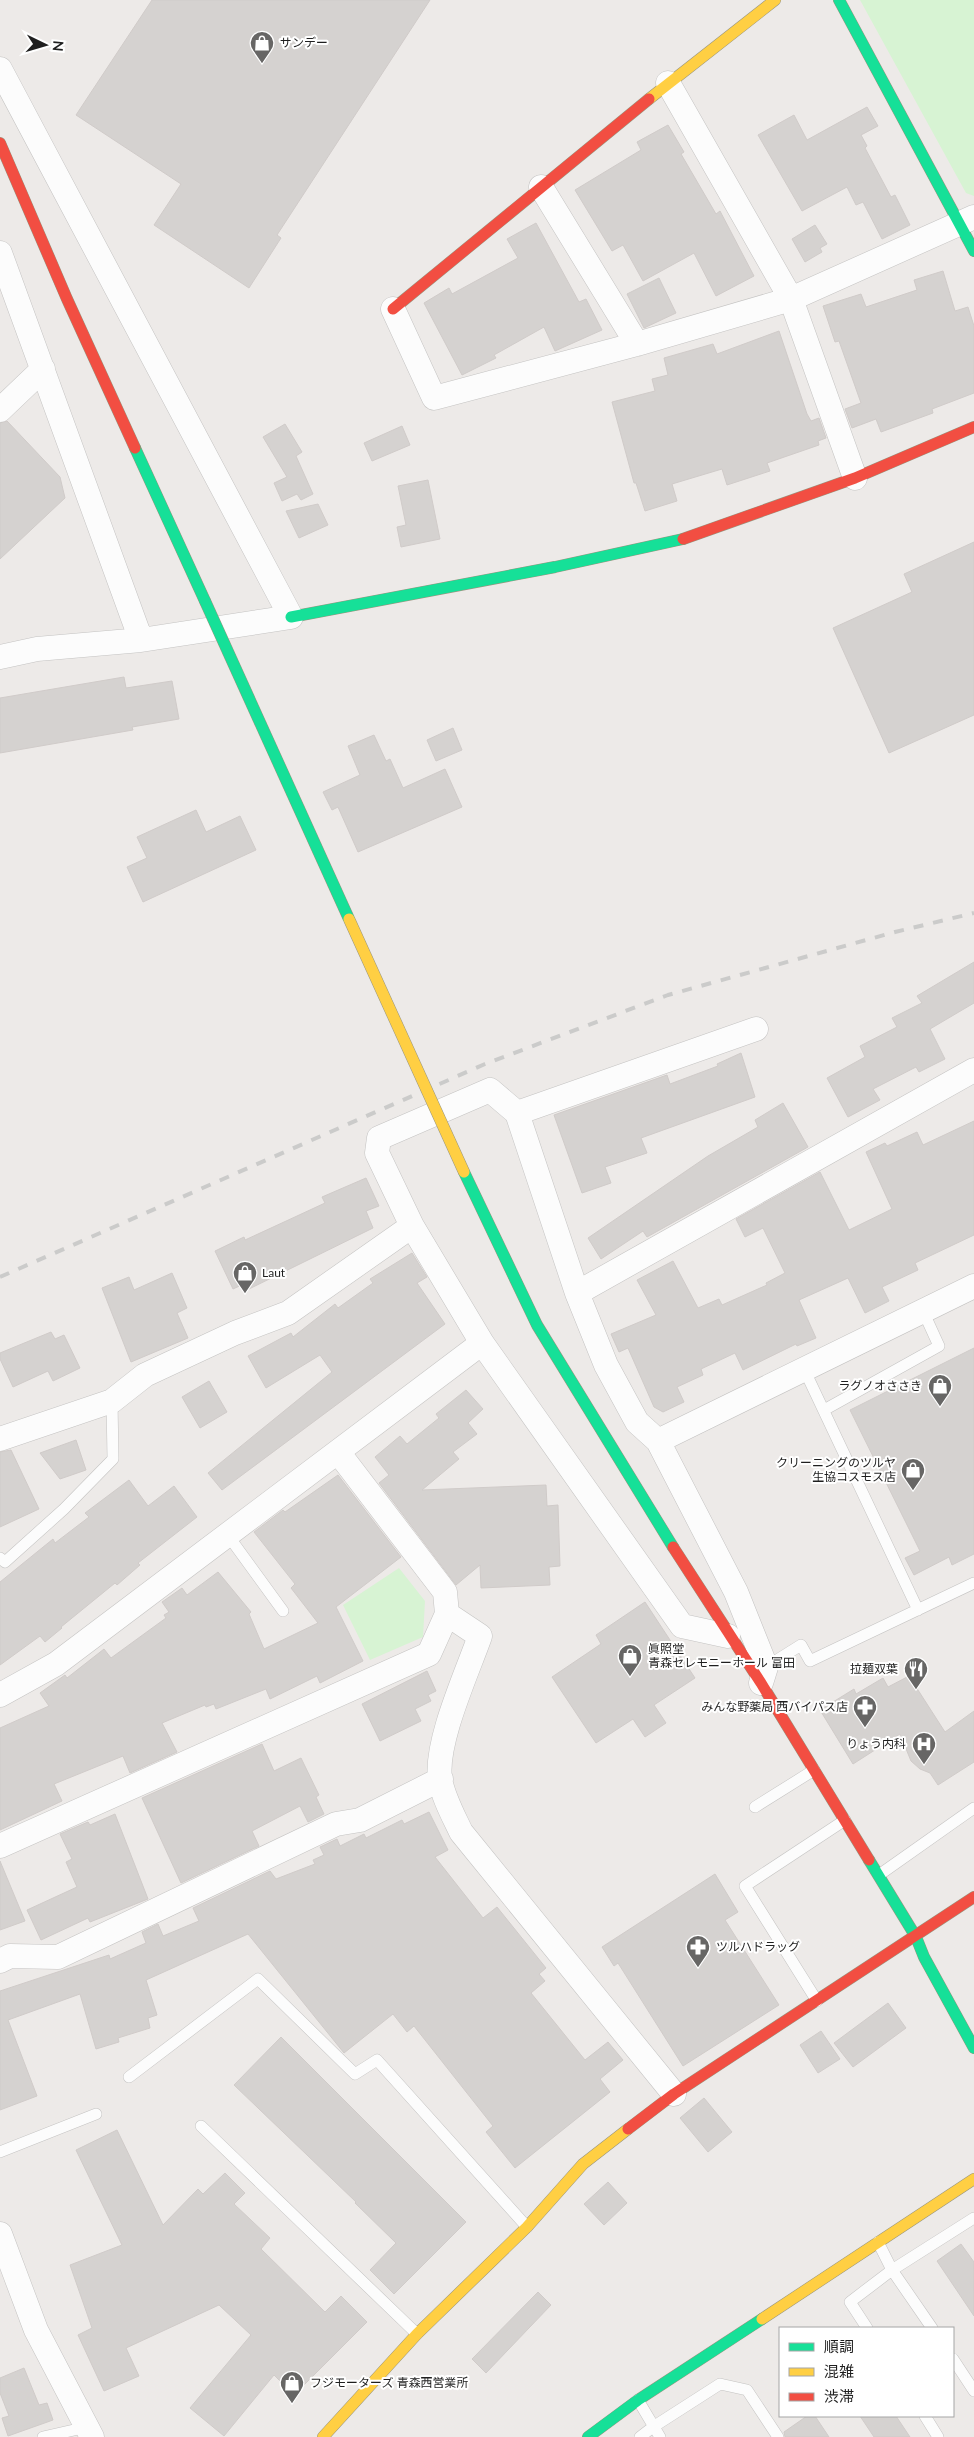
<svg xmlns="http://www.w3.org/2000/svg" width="974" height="2437" font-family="Lato,'Noto Sans JP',sans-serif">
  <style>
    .park { fill: #d7f3d3 }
    .building { fill: #d5d2d0; stroke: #d0cbc9 }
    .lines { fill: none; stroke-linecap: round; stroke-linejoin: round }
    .lane-casing { stroke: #c4c3c2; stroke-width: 12 }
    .street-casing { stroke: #c4c3c2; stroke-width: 25 }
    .fast-casing { stroke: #98957f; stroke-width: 12 }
    .slow-casing { stroke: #98957f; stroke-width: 12 }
    .jam-casing { stroke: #98957f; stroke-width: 12 }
    .lane { stroke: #fcfcfc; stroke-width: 11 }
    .street { stroke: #fcfcfc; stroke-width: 24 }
    .fast { stroke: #16e098; stroke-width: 11 }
    .slow { stroke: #ffcf43; stroke-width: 11 }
    .jam { stroke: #f24e42; stroke-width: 11 }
    .rail { stroke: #cbcbca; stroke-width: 4; stroke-dasharray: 10 10; stroke-linecap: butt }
    .fast-bridge-casing { stroke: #98957f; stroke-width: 12; stroke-linecap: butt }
    .slow-bridge-casing { stroke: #98957f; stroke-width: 12; stroke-linecap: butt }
    .fast-bridge { stroke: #16e098; stroke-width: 11 }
    .slow-bridge { stroke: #ffcf43; stroke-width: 11 }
    .labels { text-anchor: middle; stroke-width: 4; stroke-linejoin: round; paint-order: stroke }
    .poi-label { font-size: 12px; fill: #1f1f1f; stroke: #fff; text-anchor: start }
  </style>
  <rect width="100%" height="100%" fill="#edeae8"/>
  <path class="park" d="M860,0H974V196L966,193Z
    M399,1568L425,1601L423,1637L370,1660L343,1605Z"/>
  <path class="building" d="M152,0H430L277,235L281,238L249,288L154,225L181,184L76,115Z
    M867,107L878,126L861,135L867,146L865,148L891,197L895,195L910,225L882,239L863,202L856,205L847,187L802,211L758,135L794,115L807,140Z
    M668,125L684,152L681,154L716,214L720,211L754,276L716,296L694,253L643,281L623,245L612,251L575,190L641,150L637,142Z
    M536,223L579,302L586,299L602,330L555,351L544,327L494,355L496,358L462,375L424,303L449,288L452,294L518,258L507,239Z
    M815,225L827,244L820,248L822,252L805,262L792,239Z
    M943,271L955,311L968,307L974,326V393L932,409L933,413L881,432L876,419L852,428L845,409L861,403L839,341L835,342L823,306L861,294L866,307L917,290L914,280Z
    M659,278L676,313L644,328L627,294Z
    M779,331L807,414L811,421L819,418L826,438L818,441L819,445L767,463L770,471L727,485L722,469L672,484L677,501L645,511L636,483H634L612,402L655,391L652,379L668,375L664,358L713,344L717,354Z
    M7,421L60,477L65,498L0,559V423Z
    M285,424L302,452L296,456L313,494L301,500L297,494L282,501L274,483L287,477L263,437Z
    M402,426L410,445L372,461L364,443Z
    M428,480L440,539L401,547L397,527L406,525L398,486Z
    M318,504L328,525L299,538L286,511Z
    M974,542V715L889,753L833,628L912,592L904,574Z
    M124,677L126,688L172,681L179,719L132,727L133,730L0,753V698Z
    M453,728L462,750L436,761L427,740Z
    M374,735L386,761L390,759L403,788L445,769L462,807L358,852L338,807L332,810L323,792L360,775L348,746Z
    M196,810L206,832L240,816L256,850L143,902L127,867L147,858L137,837Z
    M974,962V1003L930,1029L945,1059L919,1072L916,1067L873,1089L880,1100L848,1117L827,1078L865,1057L860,1046L897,1027L892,1018L922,1003L917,996Z
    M741,1053L755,1097L641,1138L647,1153L605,1167L611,1183L582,1193L554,1115L667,1075L670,1084L718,1066L717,1064Z
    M783,1103L808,1147L647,1237L643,1231L601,1259L588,1238L708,1156L758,1127L755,1120Z
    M974,1121V1235L915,1263L918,1270L882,1287L889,1301L865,1313L848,1278L799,1300L816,1338L797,1346L796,1344L743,1370L735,1353L701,1369L703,1375L677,1387L684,1402L663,1412L654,1407L628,1348L619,1352L611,1334L656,1315L637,1280L673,1261L698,1308L719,1299L722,1305L767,1285L766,1283L785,1273L763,1228L745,1237L736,1219L820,1172L849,1230L892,1209L866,1152L885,1143L887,1146L917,1132L923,1145Z
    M366,1178L379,1206L366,1211L373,1228L249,1289L246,1283L233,1289L215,1251L244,1237L245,1240L297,1216L325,1203L322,1197Z
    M412,1253L427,1277L417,1283L445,1324L222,1490L208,1473L332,1372L320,1355L266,1388L248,1356L291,1333L293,1337L335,1304L338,1308L373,1283L370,1279Z
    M172,1273L187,1308L177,1313L188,1338L131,1362L102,1288L129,1277L134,1290Z
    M51,1332L55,1339L64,1335L80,1368L53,1381L48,1371L13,1387L0,1359V1353Z
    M974,1348V1554L952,1565L949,1557L914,1575L905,1558L920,1551L850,1410Z
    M209,1381L227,1412L200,1428L182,1397Z
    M466,1390L483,1409L468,1423L477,1434L453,1452L459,1459L422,1490L546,1485L547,1506L558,1505L560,1566L549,1567L550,1585L481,1588L480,1565L456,1585L379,1483L389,1475L375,1457L400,1436L407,1444L439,1418L436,1414Z
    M76,1440L86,1470L60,1479L40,1453Z
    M11,1450L39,1509L0,1527V1452Z
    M338,1475L401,1557L336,1607L363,1661L320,1683L317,1676L270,1699L266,1689L216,1709L214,1704L206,1707L205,1705L162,1723L177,1752L130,1773L123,1756L54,1784L62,1801L0,1830V1728L49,1706L40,1693L65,1675L67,1678L104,1649L111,1658L166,1618L164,1615L169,1612L162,1602L182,1588L187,1595L218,1572L251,1612L249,1614L264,1649L318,1623L291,1588L295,1584L254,1532L283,1510L285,1512Z
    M129,1480L148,1506L174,1486L197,1517L138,1563L140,1565L117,1585L115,1583L61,1627L62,1628L45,1642L40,1636L0,1665V1582L53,1539L55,1543L89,1517L85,1513Z
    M645,1602L695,1678L654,1705L666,1723L645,1737L633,1719L596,1743L552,1677L601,1644L596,1635Z
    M427,1671L436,1691L428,1695L431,1701L415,1709L421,1721L380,1741L362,1704Z
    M909,1676L945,1732L974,1711V1762L938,1785L930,1773L920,1769L911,1761L900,1734L853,1764L820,1710L854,1689L856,1694L883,1678L888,1687Z
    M262,1744L274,1771L301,1758L319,1795L316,1797L324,1814L308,1822L300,1806L252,1831L259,1846L181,1883L142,1798Z
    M429,1812L448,1850L435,1857L483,1918L497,1907L546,1968L539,1974L545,1981L531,1993L585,2060L608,2042L623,2060L600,2079L610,2092L515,2168L486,2132L493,2126L414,2026L407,2032L393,2014L344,2053L248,1934L146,1980L157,2015L148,2018L150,2028L118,2038L119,2042L96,2049L80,1994L8,2020L37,2096L0,2110V1991L109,1955L110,1959L146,1943L142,1932L158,1924L163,1936L199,1921L193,1908L270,1871L276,1879L315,1864L313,1860L324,1855L320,1847L337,1839L340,1846L364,1834L366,1838L402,1820L404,1824Z
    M115,1814L148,1899L90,1922L88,1918L41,1940L27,1910L77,1887L66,1862L72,1859L60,1834L88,1822L90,1825Z
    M0,1861L25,1921L0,1930Z
    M715,1874L738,1912L725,1920L779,2005L683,2066L618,1963L614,1966L602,1947Z
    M888,2003L906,2028L853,2067L834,2043Z
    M821,2031L840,2059L818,2073L800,2045Z
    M281,2037L466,2222L394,2294L370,2270L396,2243L355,2203L356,2202L234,2085Z
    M704,2098L732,2132L708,2152L680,2118Z
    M117,2130L163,2225L198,2189L203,2194L225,2173L245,2193L234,2204L270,2238L261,2249L325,2312L341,2296L367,2322L294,2395L274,2375L224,2436L190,2408L251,2335L219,2305L126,2348L139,2376L104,2391L78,2335L92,2328L70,2265L122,2245L76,2150Z
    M608,2182L627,2203L604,2225L584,2204Z
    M961,2244L974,2262V2316L937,2261Z
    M538,2292L551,2305L486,2373L472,2359Z
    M24,2368L39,2405L47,2403L53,2420L8,2436L2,2418L9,2416L0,2393V2378Z
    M807,2416H815L829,2437H785L784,2432Z
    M860,2416H896L910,2437H874Z"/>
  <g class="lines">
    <g class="lane-casing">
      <path id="lane" d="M804,1369L918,1610
        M824,1410L939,1346L923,1311
        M227,1534L283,1611
        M0,1558L5,1562L64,1509L113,1459L112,1401
        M766,1667L801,1645L810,1661L974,1583
        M755,1807L814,1770
        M879,1875L974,1808
        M817,2001L745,1886L845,1820
        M129,2077L258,1979L355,2074L377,2060L527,2227
        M201,2126L417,2334
        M0,2152L96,2114
        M878,2242L892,2270L974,2218
        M867,2328L850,2302L892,2270L932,2328
        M953,2359L974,2391
        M638,2400L660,2437
        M925,2416L938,2437
        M43,2437L87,2427
        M640,2437L653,2427L720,2384L747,2390L778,2437"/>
    </g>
    <g class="street-casing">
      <path id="street" d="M0,69L291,617L141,640L37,649L0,657
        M668,83L791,299L855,478
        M541,187L637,344
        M0,253L141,640
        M393,309L434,398L637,344L791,299L974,217
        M0,410L43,369
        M412,1226L377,1153L379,1138L490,1090L517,1113
        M577,1293L974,1070
        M0,1439L112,1401L145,1375L235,1333L288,1313L412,1226L482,1343L682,1626L728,1636
        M658,1441L637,1422L606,1365L577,1293L517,1113L756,1029
        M447,1614L480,1636C467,1673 435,1742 440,1779C443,1797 453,1815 461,1832L674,2094
        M761,1683L766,1667L736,1592L658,1441L974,1286
        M0,1695L56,1664L482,1343
        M0,1846L429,1654L447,1614L445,1592L338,1452
        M0,1961L10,1956L58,1957L336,1824L360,1820L441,1779
        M0,2234L36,2330L92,2437"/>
    </g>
    <g class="fast-casing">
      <path id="fast" d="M839,0L974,251
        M135,448L205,601
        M291,617L555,567L683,539
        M464,1172L537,1325L673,1547
        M869,1860L916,1937L924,1957L974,2048
        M588,2437L638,2400L762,2319"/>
    </g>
    <g class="slow-casing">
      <path id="slow" d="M649,99L775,0
        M762,2319L974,2179
        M323,2437L417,2334L527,2227L583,2164L628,2129"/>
    </g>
    <g class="jam-casing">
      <path id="jam" d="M0,143L67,299L135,448
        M393,309L649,99
        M683,539L855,478L974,427
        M673,1547L761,1683L869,1860
        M628,2129L674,2094L974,1897"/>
    </g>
    <use href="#lane" class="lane"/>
    <use href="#street" class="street"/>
    <use href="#fast" class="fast"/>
    <use href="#slow" class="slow"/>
    <use href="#jam" class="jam"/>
    <path class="rail" d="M0,1277L485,1064L668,995L895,932L974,913"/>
    <g class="fast-bridge-casing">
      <path id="fast-bridge" d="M205,601L349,919"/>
    </g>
    <g class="slow-bridge-casing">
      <path id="slow-bridge" d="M349,919L464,1172"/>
    </g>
    <use href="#fast-bridge" class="fast-bridge"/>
    <use href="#slow-bridge" class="slow-bridge"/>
  </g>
  <defs>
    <g id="shop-pin" transform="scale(1.25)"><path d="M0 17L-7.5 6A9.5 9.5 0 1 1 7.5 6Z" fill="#676665" stroke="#fff"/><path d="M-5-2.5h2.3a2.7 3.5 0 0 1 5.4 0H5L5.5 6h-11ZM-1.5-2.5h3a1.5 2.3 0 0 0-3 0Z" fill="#fff"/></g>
    <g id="restaurant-pin" transform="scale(1.25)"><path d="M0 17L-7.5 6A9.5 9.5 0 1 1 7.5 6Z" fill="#676665" stroke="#fff"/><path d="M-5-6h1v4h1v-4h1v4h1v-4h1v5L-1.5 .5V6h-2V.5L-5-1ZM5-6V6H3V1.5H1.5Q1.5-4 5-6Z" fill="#fff"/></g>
    <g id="pharmacy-pin" transform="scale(1.25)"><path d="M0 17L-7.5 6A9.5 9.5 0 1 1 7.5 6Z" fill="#676665" stroke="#fff"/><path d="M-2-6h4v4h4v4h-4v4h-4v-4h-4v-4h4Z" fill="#fff"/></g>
    <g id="hospital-pin" transform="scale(1.25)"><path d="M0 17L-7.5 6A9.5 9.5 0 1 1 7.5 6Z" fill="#676665" stroke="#fff"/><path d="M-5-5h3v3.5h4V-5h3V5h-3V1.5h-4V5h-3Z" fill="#fff"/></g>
  </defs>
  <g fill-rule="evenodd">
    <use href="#shop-pin" x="262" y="43"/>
    <use href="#shop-pin" x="245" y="1273"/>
    <use href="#shop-pin" x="940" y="1386"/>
    <use href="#shop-pin" x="913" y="1470"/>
    <use href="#shop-pin" x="630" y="1656"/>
    <use href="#restaurant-pin" x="916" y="1669"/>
    <use href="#pharmacy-pin" x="865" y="1707"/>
    <use href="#hospital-pin" x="924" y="1744"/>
    <use href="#pharmacy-pin" x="698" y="1947"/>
    <use href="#shop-pin" x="292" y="2383"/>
  </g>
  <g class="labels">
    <g class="poi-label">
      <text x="280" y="47">サンデー</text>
      <text x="262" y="1277">Laut</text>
      <text x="922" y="1390" text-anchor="end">ラグノオささき</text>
      <text x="896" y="1467" text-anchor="end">クリーニングのツルヤ<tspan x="896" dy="14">生協コスモス店</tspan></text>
      <text x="648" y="1653">眞照堂<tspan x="648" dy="14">青森セレモニーホール 富田</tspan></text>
      <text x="898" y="1673" text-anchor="end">拉麺双葉</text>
      <text x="848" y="1711" text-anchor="end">みんな野薬局 西バイパス店</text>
      <text x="906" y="1748" text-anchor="end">りょう内科</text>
      <text x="716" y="1951">ツルハドラッグ</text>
      <text x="310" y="2387">フジモーターズ 青森西営業所</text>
    </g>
  </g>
  <rect x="779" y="2327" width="175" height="90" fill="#ffffff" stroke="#a5a5a5"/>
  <rect x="789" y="2343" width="25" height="8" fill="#16e098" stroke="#a5a5a5"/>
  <text x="824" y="2352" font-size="15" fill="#1f1f1f">順調</text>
  <rect x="789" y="2368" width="25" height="8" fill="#ffcf43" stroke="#a5a5a5"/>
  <text x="824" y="2377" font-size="15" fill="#1f1f1f">混雑</text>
  <rect x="789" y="2393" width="25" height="8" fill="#f24e42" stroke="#a5a5a5"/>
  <text x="824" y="2402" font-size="15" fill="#1f1f1f">渋滞</text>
  <g transform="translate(45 45) rotate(95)" stroke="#ffffff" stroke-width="4" paint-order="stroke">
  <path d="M0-4L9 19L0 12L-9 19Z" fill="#1f1f1f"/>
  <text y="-8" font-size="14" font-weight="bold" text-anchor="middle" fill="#1f1f1f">N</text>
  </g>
</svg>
